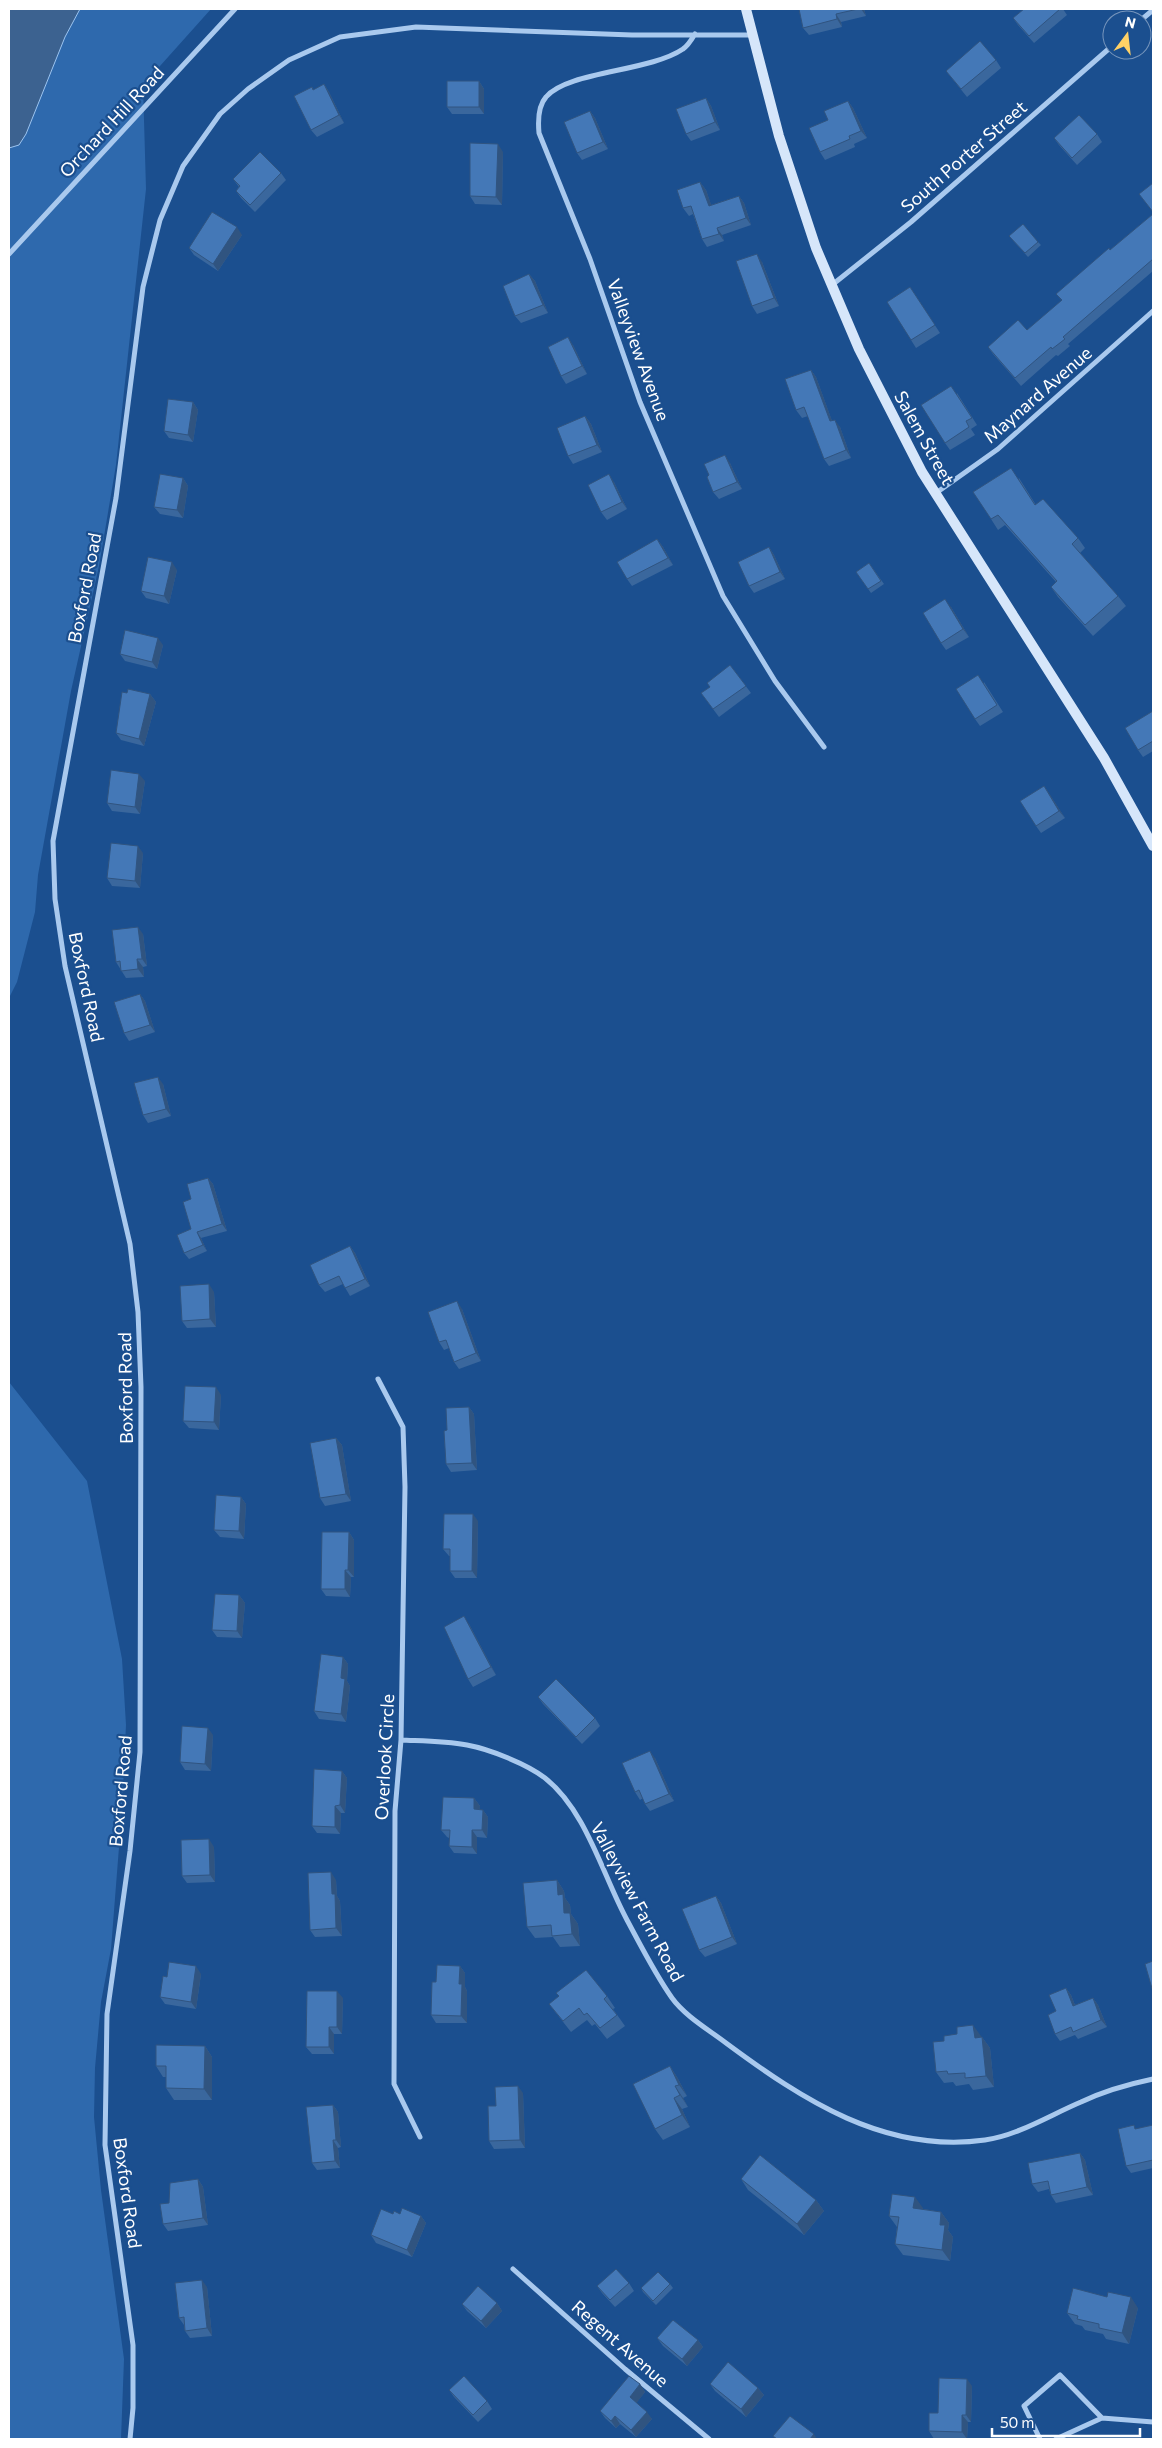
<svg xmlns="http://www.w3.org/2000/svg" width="1162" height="2448" font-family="Commissioner,sans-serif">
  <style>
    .green { fill: #2e69ad }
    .water { fill: #3c6290; stroke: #9cc4f0 }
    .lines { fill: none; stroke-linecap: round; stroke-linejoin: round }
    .minor { stroke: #a9c9ee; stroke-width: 5 }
    .secondary { stroke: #d6e6fa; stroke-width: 10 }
    .wall { fill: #3a679d }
    .shaded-wall { fill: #305480 }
    .building { fill: #4478b7; stroke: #305480 }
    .labels { text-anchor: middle; stroke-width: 4.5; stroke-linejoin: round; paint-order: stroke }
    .street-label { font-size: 18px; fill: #fff; stroke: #1b4f8f }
  </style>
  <rect width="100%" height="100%" fill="#1b4f8f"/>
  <path class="green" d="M9,9H211L143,85L146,189L116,465L99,566L71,691L38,875L35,912L17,982L9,998Z
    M9,1382L87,1481L122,1659L126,1725L122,1809L111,1949L101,2002L95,2068L94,2117L101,2190L124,2359L121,2439H9Z"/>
  <path class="water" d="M9,9H80L65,37L26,134L19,145L9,148Z"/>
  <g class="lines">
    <path class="minor" d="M1141,20L1153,10
      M695,34C692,39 688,46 683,49C649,72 568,71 546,97C538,106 538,122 539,133L590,259L640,402L723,596L775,681L824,747
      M9,254L235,9
      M832,285L911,222L1112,46
      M936,493L998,449L1153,311
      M378,1379L403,1427L405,1487L401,1740L395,1811L394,2084L420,2137
      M401,1740C422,1741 445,1741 467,1745C489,1749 527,1764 545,1778C586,1810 603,1876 627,1920C641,1946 655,1974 672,1998C685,2016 709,2030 726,2043C803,2100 885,2154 985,2140C1019,2135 1050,2115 1081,2102C1104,2091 1129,2084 1153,2079
      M513,2269L625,2369L709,2439
      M130,2439L133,2408V2345L105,2145L107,2014L130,1851L140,1752L141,1387L138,1312L130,1244L65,966L55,899L53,841L116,498L143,287L160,220L183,166L220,114L248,89L289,60L340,37L416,27L632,35H753
      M1040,2439L1024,2406L1060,2375L1102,2418
      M1056,2439L1102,2418L1153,2422"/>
    <path class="secondary" d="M746,9L779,136L816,248L859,349L922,472L1104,758L1153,846"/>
  </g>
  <path class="wall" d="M799,9H864L866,16L841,22L842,27L809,35L803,28Z
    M1024,9H1063L1067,15L1034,43L1018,25L1013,18Z
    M996,60L1001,68L967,97L946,71Z
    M479,81L484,89V114H452L447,107Z
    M324,84L329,92L344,123L317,137L311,130L312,87L314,90Z
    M706,98L711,106L720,130L691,141L686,134Z
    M848,101L853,108L867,138L854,144L855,147L825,160L820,152L828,120Z
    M590,111L595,118L608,149L582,160L577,153Z
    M1097,134L1102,142L1077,165L1059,145L1054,138Z
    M503,152L502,205L475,204L470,196Z
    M281,173L286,180L255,212L241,198L236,191L239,187L233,179Z
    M700,182L706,190L711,205L739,196L744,203L751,225L722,235L724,241L707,247L702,239L693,214L689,216L683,208Z
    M1153,214V271L1068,344L1070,346L1058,356L1056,355L1021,386L993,354L988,347L1027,330L1062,301L1056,294L1110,250Z
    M242,235L218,271L194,255L189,248Z
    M1009,236L1038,242L1041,245L1028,257Z
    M762,262L779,306L757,314L752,306Z
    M529,274L535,281L548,313L521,323L515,316Z
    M910,287L940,333L916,348L911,340Z
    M573,345L587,374L566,384L561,376Z
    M811,370L816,377L832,421L840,427L851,458L829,466L824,459L808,416L802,418L796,410Z
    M957,393L977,425L971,429L975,435L950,450L945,443Z
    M193,402L198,410L193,442L169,438L164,431Z
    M585,416L591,424L602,452L573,464L568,456Z
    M730,463L742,489L719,499L713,492Z
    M183,478L188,486L183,518L160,514L154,507Z
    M1019,478L1036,505L1078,538L1085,548L1080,553L1118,596L1126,606L1093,636L1058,597L1051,587L1056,582L1005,525L998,530L991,519Z
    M614,482L627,509L607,520L601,512Z
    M657,539L663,547L673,565L632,586L627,579Z
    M769,547L774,555L785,579L754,593L749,586Z
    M869,563L884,584L871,593L856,572Z
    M177,570L169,604L146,598L141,591Z
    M951,607L969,637L946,650L941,643Z
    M163,645L157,669L125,661L120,654Z
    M730,665L751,693L719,717L701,693L710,687Z
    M984,682L1003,712L980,726L975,719Z
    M127,693L150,694L156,702L144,746L121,740L116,733Z
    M1153,711V751L1143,757L1138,750Z
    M145,781L140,814L112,811L107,803Z
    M1044,786L1065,818L1041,833L1036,826Z
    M143,853L140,888L112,886L107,878Z
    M143,934L147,966L143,967L144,977L126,978L116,962Z
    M140,994L145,1001L155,1032L129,1041L124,1033Z
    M163,1084L171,1116L148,1123L143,1115Z
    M208,1178L213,1184L227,1231L201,1238L207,1251L189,1259L184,1253L191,1229V1199Z
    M350,1246L355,1253L370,1286L350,1296L343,1284L325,1292L319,1285Z
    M214,1292L216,1327L187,1328L182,1321Z
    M462,1309L481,1361L459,1369L454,1362L449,1348L444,1350L439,1342Z
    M221,1395L219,1430L189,1428L183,1421Z
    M469,1407L474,1414L477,1470L451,1472L446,1464L447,1430Z
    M336,1438L342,1445L351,1501L325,1506L320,1498Z
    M241,1497L246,1504L244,1539L220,1537L214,1530Z
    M478,1521L477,1578H455L450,1571V1556H449L443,1549Z
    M349,1532L354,1540V1577H351L350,1597L326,1596L321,1589Z
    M239,1595L245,1603L242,1638L217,1637L212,1630Z
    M469,1624L496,1675L473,1687L468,1679Z
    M343,1657L348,1664L347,1681L350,1686L346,1722L319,1719L314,1711Z
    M538,1697L595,1718L600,1726L582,1744L543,1704Z
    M213,1735L211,1771L185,1770L180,1762Z
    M655,1758L674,1801L650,1811L645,1804L643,1798L640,1800L635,1792Z
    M342,1771L347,1778L345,1813H341L340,1834L317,1833L312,1826Z
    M474,1798L480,1806L479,1810H483L488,1817L487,1838L477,1837V1854L454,1853L449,1846V1838L447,1837L441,1830Z
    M214,1847L215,1882L187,1883L182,1876Z
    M336,1880L337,1896L340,1901L342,1936L315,1937L310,1930Z
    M557,1880L564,1891L565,1898L570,1905L571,1914L578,1924L580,1946L560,1947L553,1937L535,1938L527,1927Z
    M716,1896L721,1903L737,1944L705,1957L699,1950Z
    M460,1966L465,1973V1987L467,1991V2023H436L431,2015Z
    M201,1974L196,2009L165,2004L160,1997Z
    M1066,1988L1071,1995L1075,2005L1093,1998L1098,2005L1107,2027L1078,2039L1075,2035L1060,2041L1055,2034L1056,2011Z
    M607,1996L615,2008L613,2009L625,2026L607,2039L595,2024L592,2026L587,2020L571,2032L549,2004Z
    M343,1998L342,2034H334V2054H312L306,2047Z
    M981,2037H982L990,2048L994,2087L973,2090L969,2084L956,2086L953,2082L944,2083L936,2072Z
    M205,2046L212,2057V2100H174L166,2088V2077H163L156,2066Z
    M670,2066L677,2077L687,2096L683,2098L688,2107L682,2109L690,2127L663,2140L655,2129Z
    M523,2093L525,2148L494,2149L489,2141L496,2106Z
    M333,2105L338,2112L341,2147L338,2148L340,2168L317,2170L312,2163Z
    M1153,2125V2168L1131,2173L1126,2166L1137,2129Z
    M1080,2153L1085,2160L1093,2195L1056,2203L1051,2195L1049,2189L1038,2192L1032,2184Z
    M198,2179L203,2187L208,2225L168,2231L163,2224L169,2203Z
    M741,2179L816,2200L824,2211L804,2235L748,2190Z
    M923,2208V2209L941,2212L949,2223L948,2230L953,2237L950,2261L903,2255L895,2244L897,2227L889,2216Z
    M393,2214L421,2216L426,2223L412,2257L376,2243L371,2235Z
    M629,2283L634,2291L615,2307L602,2293L597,2286Z
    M670,2284L673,2288L656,2305L643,2292L641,2288Z
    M207,2287L212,2336L190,2338L185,2331L184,2325L179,2318Z
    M497,2303L502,2311L486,2328L467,2311L462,2304Z
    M1138,2308L1129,2344L1106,2339L1103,2334L1085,2330L1082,2326L1075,2324L1067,2313Z
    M657,2338L698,2340L703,2347L687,2366L663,2346Z
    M640,2384L645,2392L636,2403L652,2419L636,2437L620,2424L616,2428L605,2418L600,2411Z
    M710,2384L758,2388L764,2395L746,2417L715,2391Z
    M972,2386L971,2422H968L967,2439H934L929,2431L938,2413Z
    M449,2390L487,2401L492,2409L478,2422L454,2397Z"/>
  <path class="shaded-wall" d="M861,9H864L866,16Z
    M836,14L841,22L842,27L837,19Z
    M479,81L484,89V114L479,107Z
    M324,84L329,92L344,123L339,115Z
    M706,98L711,106L720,130L715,122Z
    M848,101L853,108L867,138L861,131Z
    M590,111L595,118L608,149L603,142Z
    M498,144L503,152L502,205L496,197Z
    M700,182L706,190L714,213L709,206Z
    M739,196L744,203L751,225L746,218Z
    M237,227L242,235L218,271L213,264Z
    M717,228L722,235L724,241L719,234Z
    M757,254L762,262L779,306L774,298Z
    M529,274L535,281L548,313L543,305Z
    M568,337L573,345L587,374L582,366Z
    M811,370L816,377L835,429L830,421Z
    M193,402L198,410L193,442L188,435Z
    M585,416L591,424L602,452L597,445Z
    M835,420L840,427L851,458L846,450Z
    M725,455L730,463L742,489L737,482Z
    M609,474L614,482L627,509L622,502Z
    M183,478L188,486L183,518L177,510Z
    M657,539L663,547L673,565L668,558Z
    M769,547L774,555L785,579L780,572Z
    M172,562L177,570L169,604L164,596Z
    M945,599L951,607L969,637L963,629Z
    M158,638L163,645L157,669L152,662Z
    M150,694L156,702L144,746L139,739Z
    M139,774L145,781L140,814L135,807Z
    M1044,786L1049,793L1065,818L1059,811Z
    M138,846L143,853L140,888L135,881Z
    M138,927L143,934L147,966L142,959Z
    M137,959L143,967L144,977L138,969Z
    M140,994L145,1001L155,1032L150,1025Z
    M158,1077L163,1084L171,1116L166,1109Z
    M208,1178L213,1184L227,1231L222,1224Z
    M197,1232L201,1238L207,1251L203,1245Z
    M350,1246L355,1253L370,1286L365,1279Z
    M209,1284L214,1292L216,1327L210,1319Z
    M457,1301L462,1309L481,1361L476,1353Z
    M216,1387L221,1395L219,1430L214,1422Z
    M469,1407L474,1414L477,1470L472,1463Z
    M336,1438L342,1445L351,1501L346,1494Z
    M241,1497L246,1504L244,1539L239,1531Z
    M473,1514L478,1521L477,1578L472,1571Z
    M349,1532L354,1540V1577L348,1570Z
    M345,1570L351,1577L350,1597L345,1589Z
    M239,1595L245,1603L242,1638L237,1631Z
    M464,1616L469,1624L496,1675L491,1667Z
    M343,1657L348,1664L347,1681L350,1686L346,1722L341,1714V1678Z
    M208,1728L213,1735L211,1771L205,1764Z
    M650,1751L655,1758L674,1801L669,1794Z
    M342,1771L347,1778L345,1813L340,1805Z
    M474,1798L480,1806L479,1817L474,1809Z
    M335,1806L341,1813L340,1834L335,1827Z
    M483,1810L488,1817L487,1838L482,1830Z
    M472,1830L477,1837V1854L472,1847Z
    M209,1839L214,1847L215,1882L210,1875Z
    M331,1872L336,1880L337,1896L340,1901L342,1936L336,1928L332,1894Z
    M557,1880L564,1891L565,1898L570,1905L571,1914L578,1924L580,1946L572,1934L564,1913L558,1895Z
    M716,1896L721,1903L737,1944L732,1937Z
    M196,1966L201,1974L196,2009L191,2002Z
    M460,1966L465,1973V1987L467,1991V2023L461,2016L459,1984Z
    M1066,1988L1071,1995L1078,2013L1073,2006Z
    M337,1991L343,1998L342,2034L337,2027Z
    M1093,1998L1098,2005L1107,2027L1101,2020Z
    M973,2025L981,2036L982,2049L975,2038Z
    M329,2027L334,2034V2054L329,2047Z
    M982,2037L990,2048L994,2087L986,2076Z
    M205,2046L212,2057V2100L204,2089Z
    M670,2066L677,2077L687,2096L679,2085Z
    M518,2086L523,2093L525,2148L520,2140Z
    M675,2086L683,2098L688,2107L680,2095Z
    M674,2098L682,2109L690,2127L682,2115Z
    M333,2105L338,2112L341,2147L336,2140Z
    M333,2140L338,2148L340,2168L335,2161Z
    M1080,2153L1085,2160L1093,2195L1087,2187Z
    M198,2179L203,2187L208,2225L203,2218Z
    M915,2197L923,2208L921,2219L913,2208Z
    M816,2200L824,2211L804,2235L797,2224Z
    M941,2212L949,2223L948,2230L953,2237L950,2261L942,2250L940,2225Z
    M421,2216L426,2223L412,2257L407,2250Z
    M202,2280L207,2287L212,2336L207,2328Z
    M1131,2297L1138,2308L1129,2344L1122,2333Z
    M497,2303L502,2311L486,2328L481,2321Z
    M698,2340L703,2347L687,2366L682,2359Z
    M967,2379L972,2386L971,2422L966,2415Z
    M640,2384L645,2392L635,2405L630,2397Z
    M758,2388L764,2395L746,2417L741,2409Z
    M647,2412L652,2419L636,2437L631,2430Z
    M962,2415L968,2422L967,2439L962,2432Z
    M615,2416L620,2424L616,2428L611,2421Z
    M814,2434L817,2439H810Z"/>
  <path class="building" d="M799,9H858L836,14L837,19L803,28Z
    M1024,9H1060L1029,36L1013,18Z
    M980,41L996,60L961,89L946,71Z
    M447,81H479V107H447Z
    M324,84L339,115L311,130L294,96L312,87L313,90Z
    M706,98L715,122L686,134L676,109Z
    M848,101L861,131L849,136L850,139L820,152L809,128L828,120L824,111Z
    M590,111L603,142L577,153L564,122Z
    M1079,115L1097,134L1072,158L1054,138Z
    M470,143L498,144L496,197L470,196Z
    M260,152L281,173L250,205L236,191L240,186L233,179Z
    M700,182L709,206L739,196L746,218L717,228L719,234L702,239L691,206L683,208L677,190Z
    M1153,183V212L1139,194Z
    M212,212L237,227L213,264L189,248Z
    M1153,214V259L1063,337L1065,339L1052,349L1051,347L1015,378L988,347L1018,320L1027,330L1062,300L1056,294L1109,248L1110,250Z
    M1023,224L1038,242L1025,253L1009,236Z
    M757,254L774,298L752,306L736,261Z
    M529,274L543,305L515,316L503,286Z
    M910,287L935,325L911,340L887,302Z
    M568,337L582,366L561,376L548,347Z
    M811,370L830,421L835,420L846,450L824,459L804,407L796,410L785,379Z
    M951,386L972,418L966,421L969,427L945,443L921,405Z
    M168,399L193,402L188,435L164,431Z
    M585,416L597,445L568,456L557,428Z
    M725,455L737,482L713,492L707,477L709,475L704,464Z
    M1011,468L1035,505L1043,499L1078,538L1072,544L1118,596L1085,625L1051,587L1057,581L998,515L991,519L973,492Z
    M160,474L183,478L177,510L154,507Z
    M609,474L622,502L601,512L588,485Z
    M657,539L668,558L627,579L617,562Z
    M769,547L780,572L749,586L738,562Z
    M148,557L172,562L164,596L141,591Z
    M869,563L881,581L868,589L856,572Z
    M945,599L963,629L941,643L923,613Z
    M125,630L158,638L152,662L120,654Z
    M730,665L746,686L713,709L701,693L710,687L707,683Z
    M978,675L997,705L975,719L956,689Z
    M128,689L150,694L139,739L116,733L122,692L127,693Z
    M1153,711V741L1138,750L1125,728Z
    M111,770L139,774L135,807L107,803Z
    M1044,786L1059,811L1036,826L1020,801Z
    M111,843L138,846L135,881L107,878Z
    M138,927L142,959H137L138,969L121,971L120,961L116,962L112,930Z
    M140,994L150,1025L124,1033L114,1002Z
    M158,1077L166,1109L143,1115L134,1083Z
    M208,1178L222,1224L197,1232L203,1245L184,1253L177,1235L191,1229L183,1202L191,1199L187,1184Z
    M350,1246L365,1279L345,1288L339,1276L319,1285L310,1265Z
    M209,1284L210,1319L182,1321L180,1286Z
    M457,1301L476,1353L454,1362L446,1340L439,1342L428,1312Z
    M185,1386L216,1387L214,1422L183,1421Z
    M469,1407L472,1463L446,1464L444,1431L447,1430L446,1408Z
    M336,1438L346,1494L320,1498L310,1443Z
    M216,1495L241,1497L239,1531L214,1530Z
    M444,1514H473L472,1571H450V1549H443Z
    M322,1532H349L348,1570H345V1589H321Z
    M215,1594L239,1595L237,1631L212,1630Z
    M464,1616L491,1667L468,1679L444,1627Z
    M321,1654L343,1657L341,1678L345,1679L341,1714L314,1711Z
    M556,1679L595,1718L576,1737L538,1697Z
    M182,1726L208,1728L205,1764L180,1762Z
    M650,1751L669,1794L645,1804L639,1790L635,1792L622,1763Z
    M314,1769L342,1771L340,1805L335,1806V1827L312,1826Z
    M443,1797L474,1798V1809L483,1810L482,1830H472V1847L449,1846L450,1830H441Z
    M209,1839L210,1875L182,1876L181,1840Z
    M331,1872L332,1894H335L336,1928L310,1930L308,1873Z
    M557,1880L558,1895L563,1894L564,1913H570L572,1934L552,1936L551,1925L527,1927L523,1883Z
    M716,1896L732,1937L699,1950L682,1909Z
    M1153,1961V1992L1145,1964Z
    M169,1962L196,1966L191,2002L160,1997L163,1976L167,1977Z
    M437,1965L460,1966L459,1984H462L461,2016L431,2015L432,1982H436Z
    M586,1970L607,1996L604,1999L617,2015L600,2028L587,2013L584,2015L579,2008L563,2021L549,2004L559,1996L556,1993Z
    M1066,1988L1073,2006L1093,1998L1101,2020L1073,2032L1071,2027L1055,2034L1048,2015L1056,2011L1049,1995Z
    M307,1991H337V2027H329V2047H306Z
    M973,2025L975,2038L982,2037L986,2076L965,2078V2073L948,2074L947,2071L936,2072L933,2042L944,2041V2036L957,2034V2027Z
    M156,2045L205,2046L204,2089L166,2088V2066H156Z
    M670,2066L679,2085L675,2086L680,2095L674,2098L682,2115L655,2129L633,2084Z
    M518,2086L520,2140L489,2141L488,2106H496L495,2087Z
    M333,2105L336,2140H333L335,2161L312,2163L306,2107Z
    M1134,2125L1135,2129L1153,2125V2160L1126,2166L1118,2129Z
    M1080,2153L1087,2187L1051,2195L1048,2181L1032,2184L1028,2163Z
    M760,2155L816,2200L797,2224L741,2179Z
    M198,2179L203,2218L163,2224L160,2204L169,2203L170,2183Z
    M892,2194L915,2197L913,2208L941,2212L940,2225H945L942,2250L895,2244L899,2217L889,2216Z
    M402,2208L421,2216L407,2250L371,2235L381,2209L393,2214L394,2211L400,2214Z
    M616,2269L629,2283L610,2300L597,2286Z
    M658,2272L670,2284L653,2301L641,2288Z
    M202,2280L207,2328L185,2331L184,2317L179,2318L175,2283Z
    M478,2286L497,2303L481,2321L462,2304Z
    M1073,2288L1107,2297L1108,2292L1131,2297L1122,2333L1099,2328V2324L1077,2319L1078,2316L1067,2313Z
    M673,2320L698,2340L682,2359L657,2338Z
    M728,2362L758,2388L741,2409L710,2384Z
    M464,2376L487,2401L473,2415L449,2390Z
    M629,2376L640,2384L630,2397L647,2412L631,2430L615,2416L611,2421L600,2411Z
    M939,2378L967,2379L966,2415H962V2432L929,2431V2413H938Z
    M790,2416L814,2434L810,2439H777L773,2436Z"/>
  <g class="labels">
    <g class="street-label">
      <text transform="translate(112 122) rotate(-47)" y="6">Orchard Hill Road</text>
      <text transform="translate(964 157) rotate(-41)" y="6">South Porter Street</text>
      <text transform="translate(638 350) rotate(70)" y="6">Valleyview Avenue</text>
      <text transform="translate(1038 395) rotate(-41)" y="6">Maynard Avenue</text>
      <text transform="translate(924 438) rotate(61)" y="6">Salem Street</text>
      <text transform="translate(85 588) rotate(-79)" y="6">Boxford Road</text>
      <text transform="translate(86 987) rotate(78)" y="6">Boxford Road</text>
      <text transform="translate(126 1388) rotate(-91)" y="6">Boxford Road</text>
      <text transform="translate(385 1757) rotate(-87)" y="6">Overlook Circle</text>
      <text transform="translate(121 1791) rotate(-85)" y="6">Boxford Road</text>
      <text transform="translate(637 1902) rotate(62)" y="6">Valleyview Farm Road</text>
      <text transform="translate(127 2193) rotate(82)" y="6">Boxford Road</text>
      <text transform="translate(620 2344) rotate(41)" y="6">Regent Avenue</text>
    </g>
  </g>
  <rect width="1162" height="2448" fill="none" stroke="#ffffff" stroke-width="20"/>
  <g transform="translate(1127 35) rotate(15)"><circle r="24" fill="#1b4f8f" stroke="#7695bc"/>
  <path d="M0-4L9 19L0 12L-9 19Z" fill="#ffd166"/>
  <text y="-8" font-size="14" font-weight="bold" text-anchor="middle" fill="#ffffff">N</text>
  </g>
  <path d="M992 2428v8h148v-8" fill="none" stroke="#ffffff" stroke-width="2.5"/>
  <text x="1000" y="2428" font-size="15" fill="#ffffff" stroke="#1b4f8f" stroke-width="4" paint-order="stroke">50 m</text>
</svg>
